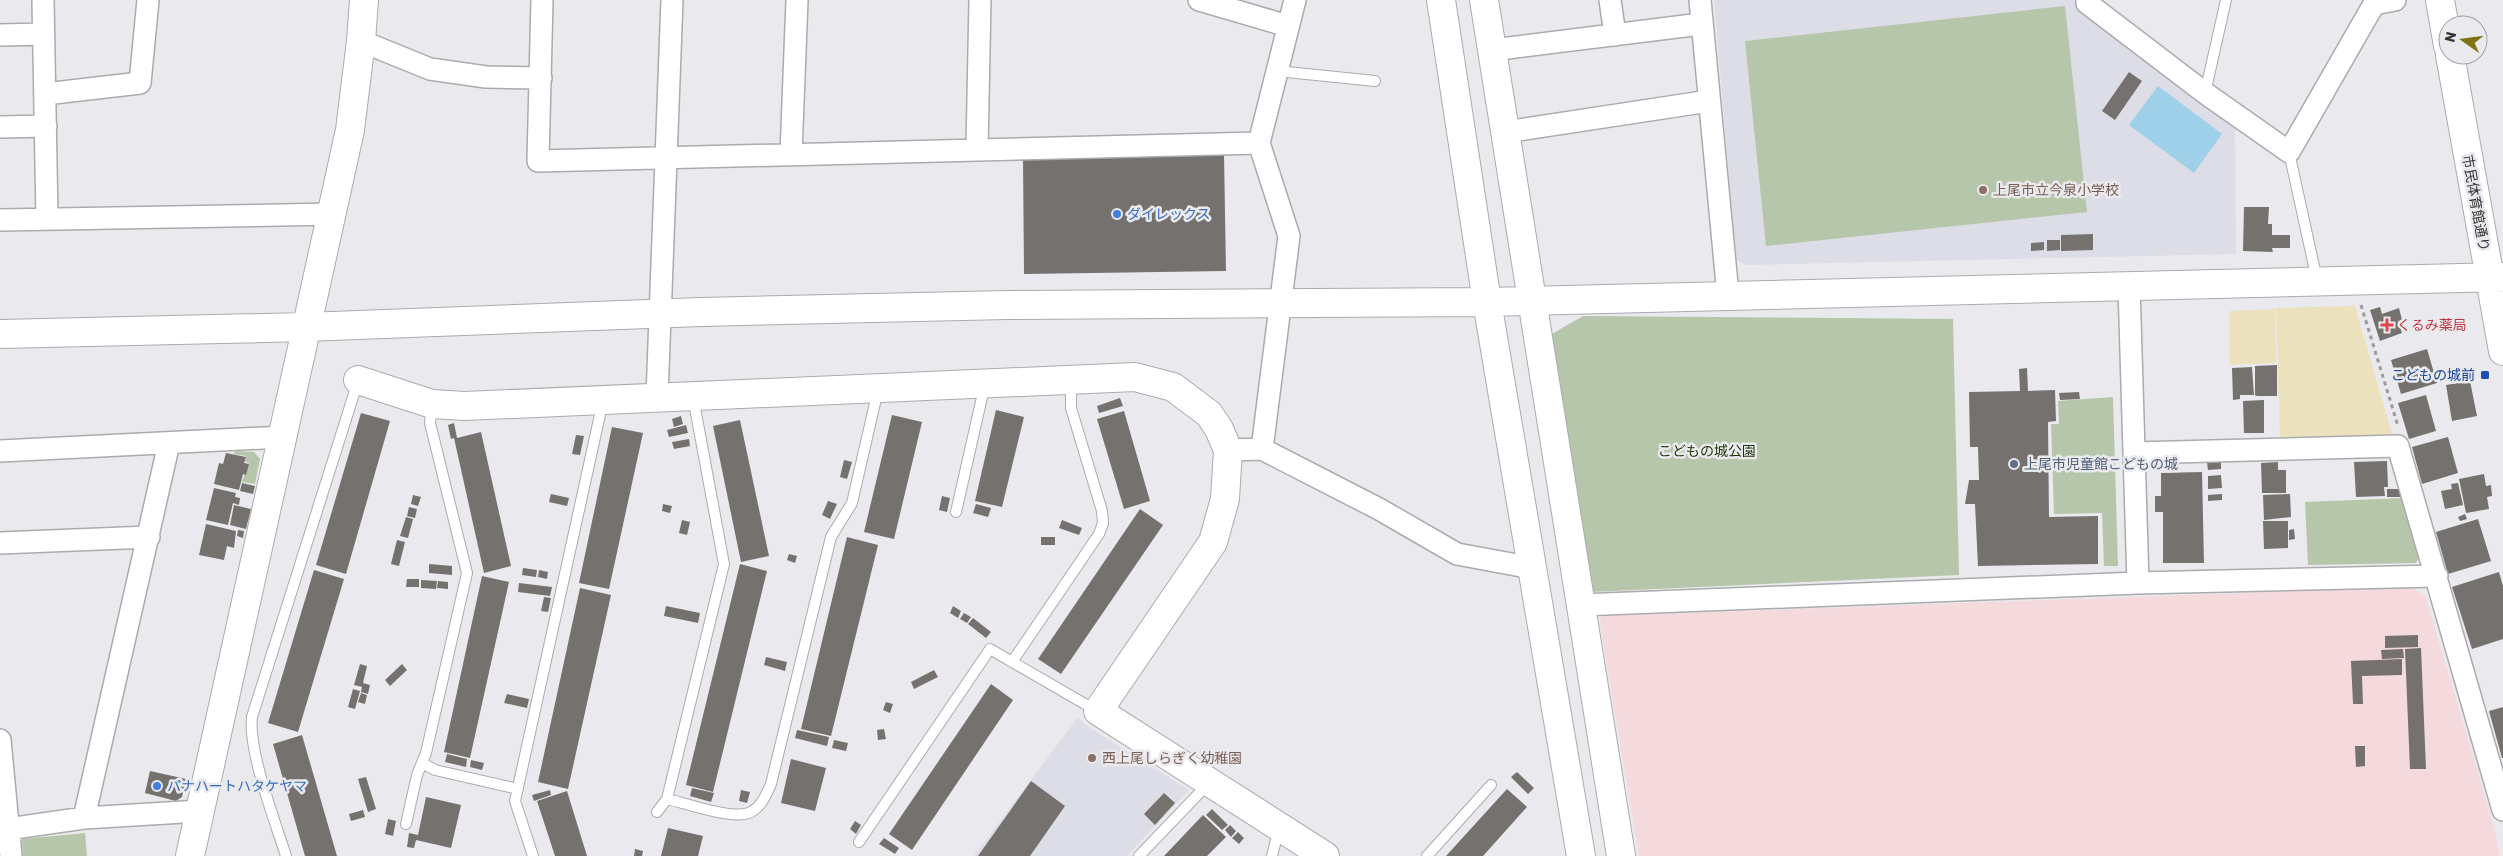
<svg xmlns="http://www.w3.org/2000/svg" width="2503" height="856" font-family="Rubik,'Noto Sans JP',sans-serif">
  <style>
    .commercial { fill: #f4d9dd }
    .built { fill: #dcdde6 }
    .green { fill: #b5c6aa }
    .sand { fill: #ebe1bc }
    .water { fill: #9ed0e9 }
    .building { fill: #74716f }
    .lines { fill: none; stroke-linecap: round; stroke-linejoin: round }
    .lane-casing { stroke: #ababae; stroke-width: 12 }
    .street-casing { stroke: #ababae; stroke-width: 24 }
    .secondary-casing { stroke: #ababae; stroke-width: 30 }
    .path { stroke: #9b9b9e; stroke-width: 3; stroke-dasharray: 4 4; stroke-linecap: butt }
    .lane { stroke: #fff; stroke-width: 10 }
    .street { stroke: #fff; stroke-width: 21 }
    .secondary { stroke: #fff; stroke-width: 28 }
    .education-dot { fill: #8d6e63; stroke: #eaeaee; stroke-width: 2 }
    .shop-dot { fill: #3f7fe0; stroke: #eaeaee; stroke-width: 2 }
    .health-dot { fill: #e0444e; stroke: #eaeaee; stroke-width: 2 }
    .transit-dot { fill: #1a4fb4; stroke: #eaeaee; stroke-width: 2 }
    .service-dot { fill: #5c6f8a; stroke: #eaeaee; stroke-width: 2 }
    .labels { text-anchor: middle; stroke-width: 5; stroke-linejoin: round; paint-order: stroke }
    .education-label { font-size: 14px; fill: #785e54; stroke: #eaeaee; text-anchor: start }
    .street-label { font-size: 14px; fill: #343435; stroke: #eaeaee }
    .shop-label { font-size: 14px; fill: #366cbe; stroke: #eaeaee; text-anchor: start }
    .health-label { font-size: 14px; fill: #be3a42; stroke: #eaeaee; text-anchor: start }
    .transit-label { font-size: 14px; fill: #164399; stroke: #eaeaee; text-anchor: end }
    .park-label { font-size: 14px; fill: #1c3305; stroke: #eaeaee }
    .service-label { font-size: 14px; fill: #4e5e75; stroke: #eaeaee; text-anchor: start }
  </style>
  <rect width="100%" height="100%" fill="#eaeaee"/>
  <path class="commercial" d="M2410,587L2425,595L2494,827L2500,856H1639L1600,623L1602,616Z"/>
  <path class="built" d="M1714,0H2078L2235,126L2236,254L1745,265L1736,259Z
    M1078,717L1087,726L1189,790L1127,856H974Z"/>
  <path class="green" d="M2065,6L2087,212L1766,246L1745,41Z
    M1583,316L1953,319L1959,575L1591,592L1552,334Z
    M2113,397L2118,566H2104L2102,513L2054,514L2051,424H2059L2058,401Z
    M235,451L254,452L260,459L255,484L242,482L249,463L245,462L246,456L234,454Z
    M2405,498L2421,554L2416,563L2308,565L2305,502Z
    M85,833L87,856H23L22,839Z"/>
  <path class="sand" d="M2355,306L2393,438L2280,441L2276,308Z
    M2275,309L2276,363L2230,365L2229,311Z"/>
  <path class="water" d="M2158,86L2222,134L2194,173L2129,125Z"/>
  <path class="building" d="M2129,72L2142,81L2115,120L2102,111Z
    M1224,154L1226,271L1024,274L1023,158Z
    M2244,207H2269L2268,224H2272V235H2290V248H2272L2273,252L2243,251Z
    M2093,234V250L2061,251V235Z
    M2047,240H2060V250L2047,251Z
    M2044,242V250L2031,251V243Z
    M2380,307L2382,314L2399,308L2402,320L2398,321L2402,333L2380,341L2370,310Z
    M2427,349L2437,383L2401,394L2391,360Z
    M2277,365V396H2257L2255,395V366Z
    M2252,367L2254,395H2240V399L2233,400L2232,368Z
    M2027,368L2028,391L2055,390L2056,421L2048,422L2049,517L2098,516V564L1978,566L1975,504H1965L1969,480H1979L1978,447H1970L1969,392L2020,391L2019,369Z
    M2470,381L2477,416L2452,421L2446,385Z
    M2079,392L2080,399L2060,400L2059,393Z
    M2426,395L2436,431L2409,439L2398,403Z
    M1120,398L1123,406L1099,413L1097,406Z
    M2264,400V433H2244L2243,401Z
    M996,410L1024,417L1002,507L975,501Z
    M1124,411L1150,501L1124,509L1097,419Z
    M361,413L390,421L346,574L316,565Z
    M892,415L922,422L894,539L864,532Z
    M681,416L683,424L674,427L672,419Z
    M740,420L769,556L741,562L713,426Z
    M454,423L457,438L481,432L511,566L484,573L454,438L451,439L448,425Z
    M686,425L688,433L669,437L667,430Z
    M612,427L643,433L609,589L579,583Z
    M576,435L584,436L580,455L572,454Z
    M2448,437L2458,473L2422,484L2412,447Z
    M689,439L690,446L674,449L672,442Z
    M226,453L246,457L244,463L249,464L246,475L243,474L239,490L214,484L219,463L223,464Z
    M844,460L852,462L847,479L840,477Z
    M2387,461L2388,487H2384L2385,496L2356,497L2354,462Z
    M2207,462H2221V469L2208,470Z
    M2278,462V470H2286V493H2262L2261,463Z
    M2202,472L2204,563H2163V512H2155V496H2161V473Z
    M2484,474L2486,486L2491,485L2492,496L2487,497L2489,509L2466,513L2459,479Z
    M2221,475L2222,488L2208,489V476Z
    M242,483L255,486L253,494L240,491Z
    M2458,483L2463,505L2445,509L2441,491L2452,489L2451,484Z
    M214,488L236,493L235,497L240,498L239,505L233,503L228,525L206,520Z
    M2387,489H2402V497H2387Z
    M551,494L569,498L567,506L549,502Z
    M2222,494V500L2208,501V495Z
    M2290,494L2291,517L2264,520L2263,495Z
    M413,495L421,497L418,506L411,504Z
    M942,496L950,498L947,512L939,510Z
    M828,501L837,504L830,519L822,515Z
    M663,504L672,506L670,513L662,511Z
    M976,504L991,508L988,517L973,513Z
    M234,505L251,509L246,529L230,525Z
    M409,507L417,509L415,518L407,516Z
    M1140,509L1163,525L1061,674L1038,659Z
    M2465,514L2467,519L2460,521L2458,517Z
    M406,517L413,519L408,538L400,536Z
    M2478,519L2491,561L2448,574L2436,532Z
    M682,520L690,522L687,535L679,533Z
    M1062,520L1082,528L1079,535L1059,528Z
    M2263,521H2288V548L2264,549Z
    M206,524L236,531L234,548L227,546L224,560L199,555Z
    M2294,529L2295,539L2289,540V530Z
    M238,530L244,531L243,538L237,536Z
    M847,537L878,545L831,736L801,729Z
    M1041,537H1055V545H1041Z
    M397,540L405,542L399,566L391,564Z
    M789,554L797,556L795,563L787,560Z
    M429,564L452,566V575L429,573Z
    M740,564L767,571L713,792L686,785Z
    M523,568L537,570L536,577L522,575Z
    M314,570L344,579L298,732L268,723Z
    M539,570L548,572L547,579L538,577Z
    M2499,572L2503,586V639L2472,649L2452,587Z
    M482,576L509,582L470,758L444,752Z
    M407,579H419V587H406Z
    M421,580L437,581L436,589L421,588Z
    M438,581L448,582V589L437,588Z
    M519,583L552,587L550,596L518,592Z
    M580,588L611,595L568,789L538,782Z
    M544,597L551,598L548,612L541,611Z
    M666,606L700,613L698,623L664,616Z
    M953,606L961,611L958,618L950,613Z
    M964,613L971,617L967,623L960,619Z
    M973,618L991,632L986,638L968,624Z
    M2418,635V647L2385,648V636Z
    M2421,648L2426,769H2410L2405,649Z
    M2403,649L2404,658L2382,659L2381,650Z
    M766,657L787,662L785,671L764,665Z
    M2402,659V675L2362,676L2363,704H2353L2351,661Z
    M360,664L367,666L363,683L370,685L368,694L361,692L362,687L354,685Z
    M402,664L407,670L390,686L385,680Z
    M934,670L938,677L914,689L911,682Z
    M991,684L1013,700L912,850L889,834Z
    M353,689L360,691L355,709L348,707Z
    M361,693L367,695L365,704L358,702Z
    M507,694L529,699L527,708L504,703Z
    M886,702L893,704L890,713L883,710Z
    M2503,707V758H2502L2489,711Z
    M884,729L886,739L878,740L877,730Z
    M797,730L829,737L827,746L795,738Z
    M302,735L337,856H305L273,744Z
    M834,740L848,743L846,751L832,748Z
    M2355,746H2365V766L2356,767Z
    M447,754L467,759L466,767L445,762Z
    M791,759L826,768L815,811L781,803Z
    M471,760L484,763L482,770L470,767Z
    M150,771L186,779L182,797L176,801L145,793Z
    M1517,772L1534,788L1528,794L1511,777Z
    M366,777L376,809L368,812L358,779Z
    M1031,781L1065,806L1030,856H978Z
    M692,788L714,793L711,802L690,796Z
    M1507,789L1527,807L1483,856H1446Z
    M550,790L551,795L534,801L532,795Z
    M741,790L750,792L747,803L739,801Z
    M567,791L587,856H555L537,801Z
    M1164,793L1175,803L1155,825L1144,814Z
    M426,797L461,805L451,848L416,840L414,848L407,847L409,833L418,835Z
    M1212,809L1228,825L1222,830L1206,815Z
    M363,810L365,817L351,821L349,814Z
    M1203,815L1226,837L1207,856H1164Z
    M388,819L396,821L393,836L385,834Z
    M855,821L861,825L856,834L850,829Z
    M1230,825L1236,831L1231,837L1225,830Z
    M668,828L703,836L698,856H661Z
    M1238,832L1244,838L1239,844L1232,838Z
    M884,838L899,848L895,854L879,844Z
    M635,849L643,851L642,856H634Z"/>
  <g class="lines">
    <g class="lane-casing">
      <path id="lane" d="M1277,71L1375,81
        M2205,93L2226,0
        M2289,152L2317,280
        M956,512L985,384
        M1012,662L1099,534L1103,523L1102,511L1071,408V380
        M422,763L435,770L518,789
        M667,799L724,564L693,397
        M657,812L667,799C686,803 734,821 751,812C762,806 766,795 771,784L831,537L852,503L878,390
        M406,824L417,775L426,753L467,573L430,423L432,405
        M859,842L990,649L1097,711
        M286,856C275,821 248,751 252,717L358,381
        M533,856L515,801L603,401
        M1139,856L1208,784
        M1272,856L1279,828
        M1427,856L1491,785"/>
    </g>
    <g class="street-casing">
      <path id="street" d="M43,0L47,219
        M542,0L538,161L1259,143
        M1199,0L1288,26
        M1610,0L1615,35
        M1700,0L1728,295
        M2087,0V3L2205,93L2289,152L2374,4L2395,0
        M0,35L44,34
        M361,41L430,69L486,77L541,78
        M1492,50L1701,24
        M45,94L140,83L148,0
        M0,127L46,126
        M1505,132L1709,101
        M977,149L980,0
        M791,154L797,0
        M0,220L333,214
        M2129,286L2138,583
        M657,397L672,0
        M1262,449L1289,236L1259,143L1295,0
        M1228,450L1262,449L1379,509L1457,554L1533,568
        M0,451L282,437
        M2135,453L2398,446L2503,810
        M0,543L149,537
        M1580,605L2138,583L2437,576
        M0,740L11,856
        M84,818L169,443
        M0,830L84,818L200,811"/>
    </g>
    <g class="secondary-casing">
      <path id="secondary" d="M1441,0L1487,302L1581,856
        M1484,0L1621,856
        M2440,0L2448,46
        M2450,55L2503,351
        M0,334L305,327L701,312L1007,305L1487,302L2503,277
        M358,380L432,404L465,406L1135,377L1173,387L1209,414L1219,429L1228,450L1225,499L1213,542L1098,711L1325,856
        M190,856L350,130L361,41L364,0"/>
    </g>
    <path class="path" d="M2361,305L2398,426"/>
    <use href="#lane" class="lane"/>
    <use href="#street" class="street"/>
    <use href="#secondary" class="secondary"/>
  </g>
  <g class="education-dot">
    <circle cx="1983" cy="190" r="5"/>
    <circle cx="1092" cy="758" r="5"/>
  </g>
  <g class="shop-dot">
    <circle cx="1117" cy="214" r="5"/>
    <circle cx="157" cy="786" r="5"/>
  </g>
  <path class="health-dot" d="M2384.5 317.5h5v5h5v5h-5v5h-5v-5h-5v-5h5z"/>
  <rect class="transit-dot" x="2480" y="370" width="10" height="10" rx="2.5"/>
  <circle class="service-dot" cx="2014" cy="464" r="5"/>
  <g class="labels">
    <g class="education-label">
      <text x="1993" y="195">上尾市立今泉小学校</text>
      <text x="1102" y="763">西上尾しらぎく幼稚園</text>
    </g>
    <g class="street-label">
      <text transform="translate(2476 203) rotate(80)" y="5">市民体育館通り</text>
    </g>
    <g class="shop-label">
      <text x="1127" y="219">ダイレックス</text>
      <text x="167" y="791">パナハートハタケヤマ</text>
    </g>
    <g class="health-label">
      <text x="2397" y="330">くるみ薬局</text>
    </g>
    <g class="transit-label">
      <text x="2475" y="380">こどもの城前</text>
    </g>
    <g class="park-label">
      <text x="1707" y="456">こどもの城公園</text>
    </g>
    <g class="service-label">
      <text x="2024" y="469">上尾市児童館こどもの城</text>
    </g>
  </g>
  <g transform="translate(2463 40) rotate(284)"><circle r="24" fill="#eaeaee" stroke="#a1a1a4"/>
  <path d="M0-4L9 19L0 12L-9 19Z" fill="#817213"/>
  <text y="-8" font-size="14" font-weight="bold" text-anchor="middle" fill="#343435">N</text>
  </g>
</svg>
